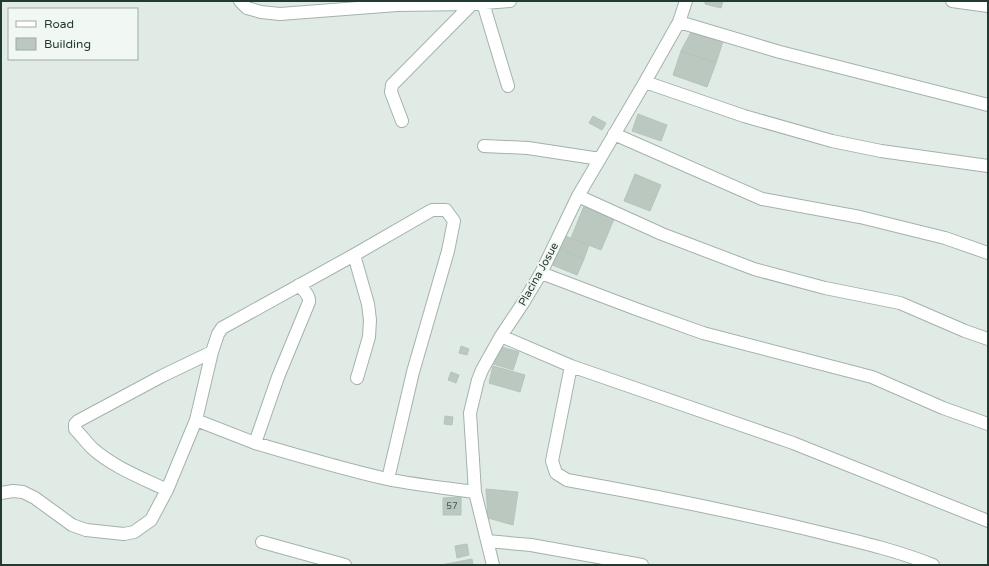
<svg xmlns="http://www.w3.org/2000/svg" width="989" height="566" font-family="'Varela Round',sans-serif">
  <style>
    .building { fill: #bac8c0; stroke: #b4c4bb }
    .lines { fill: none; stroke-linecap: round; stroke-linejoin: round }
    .minor-casing { stroke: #a4b2ab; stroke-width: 14 }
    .minor { stroke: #fff; stroke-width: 12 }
    .labels { text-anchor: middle; stroke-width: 4; stroke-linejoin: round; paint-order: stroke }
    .number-label { font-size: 9px; fill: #495e54 }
    .street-label { font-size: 11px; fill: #233a30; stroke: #f1f7f3 }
  </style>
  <rect width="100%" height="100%" fill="#e1ebe5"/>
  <path class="building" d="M705,1H723L721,8L705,4Z
    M697,30L724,38L716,63L681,51L691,32Z
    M681,51L716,63L707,87L673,75Z
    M638,114L667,125L661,141L632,131Z
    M593,116L606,123L602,130L589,123Z
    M635,174L661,185L650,211L624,201Z
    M584,206L614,219L601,250L571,238Z
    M565,236L589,245L584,259L560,249Z
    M557,248L584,259L577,275L550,264Z
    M461,346L469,349L467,355L459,353Z
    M498,346L519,352L513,370L493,364Z
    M493,366L525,375L520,392L489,383Z
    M451,372L459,375L456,383L448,380Z
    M445,416L453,417L452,425L444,424Z
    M486,489L518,492L513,525L488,518Z
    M461,497V515H443V498Z
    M467,544L469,555L457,558L455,546Z
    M472,559L473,565H441Z"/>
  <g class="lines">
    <g class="minor-casing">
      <path id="minor" d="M240,1L247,8L261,12L280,14L397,5L472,4L510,1
        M952,1L988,6
        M483,3L508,86
        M679,22L780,52L988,105
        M645,82L744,116L832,141L881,151L988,166
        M402,121L391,92L392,85L472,4
        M614,134L762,199L860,217L945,238L988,253
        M484,146L528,148L600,159
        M578,196L662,234L754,269L825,288L900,303L965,331L988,339
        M354,255L368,304L370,320L369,337L357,378
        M541,273L636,309L703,333L872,377L943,408L988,424
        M299,285C303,290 310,295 309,302L278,377L255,443C299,456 343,469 387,479C416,485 446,488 475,492
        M501,336L571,366L793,443L988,521
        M571,366L552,461L556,473L567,480C646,494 724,510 802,528C846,539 891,548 933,565
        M196,420L255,443
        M167,490C142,478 113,467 92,448C86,442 81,435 75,429V424L78,421L162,376L212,352
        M1,493L13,491L23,492L35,498L72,525L86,530L124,534L134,532L151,520L167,490L196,420L212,352L218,334L222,328L354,255L432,210H446L454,221L448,251L413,372L388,479
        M487,541L531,545L642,565
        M262,542L345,565
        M493,565L475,492L470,413L478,380L482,370L501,336L523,303L541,273L578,196L645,82L679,22L686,1"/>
    </g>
    <use href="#minor" class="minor"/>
  </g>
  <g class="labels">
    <g class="number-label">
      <text x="452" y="509">57</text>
    </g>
    <g class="street-label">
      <text transform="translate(538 274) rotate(-61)" y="4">Placina Josue</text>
    </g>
  </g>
  <rect width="989" height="566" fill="none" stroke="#233a30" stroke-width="4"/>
  <rect x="8" y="8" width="130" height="52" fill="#f1f7f3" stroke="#9faba5"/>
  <rect x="16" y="21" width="20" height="6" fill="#ffffff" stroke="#9faba5"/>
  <text x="44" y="28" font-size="12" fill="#233a30">Road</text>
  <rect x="16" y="38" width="20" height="12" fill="#bac8c0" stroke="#9faba5"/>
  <text x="44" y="48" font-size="12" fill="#233a30">Building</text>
</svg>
